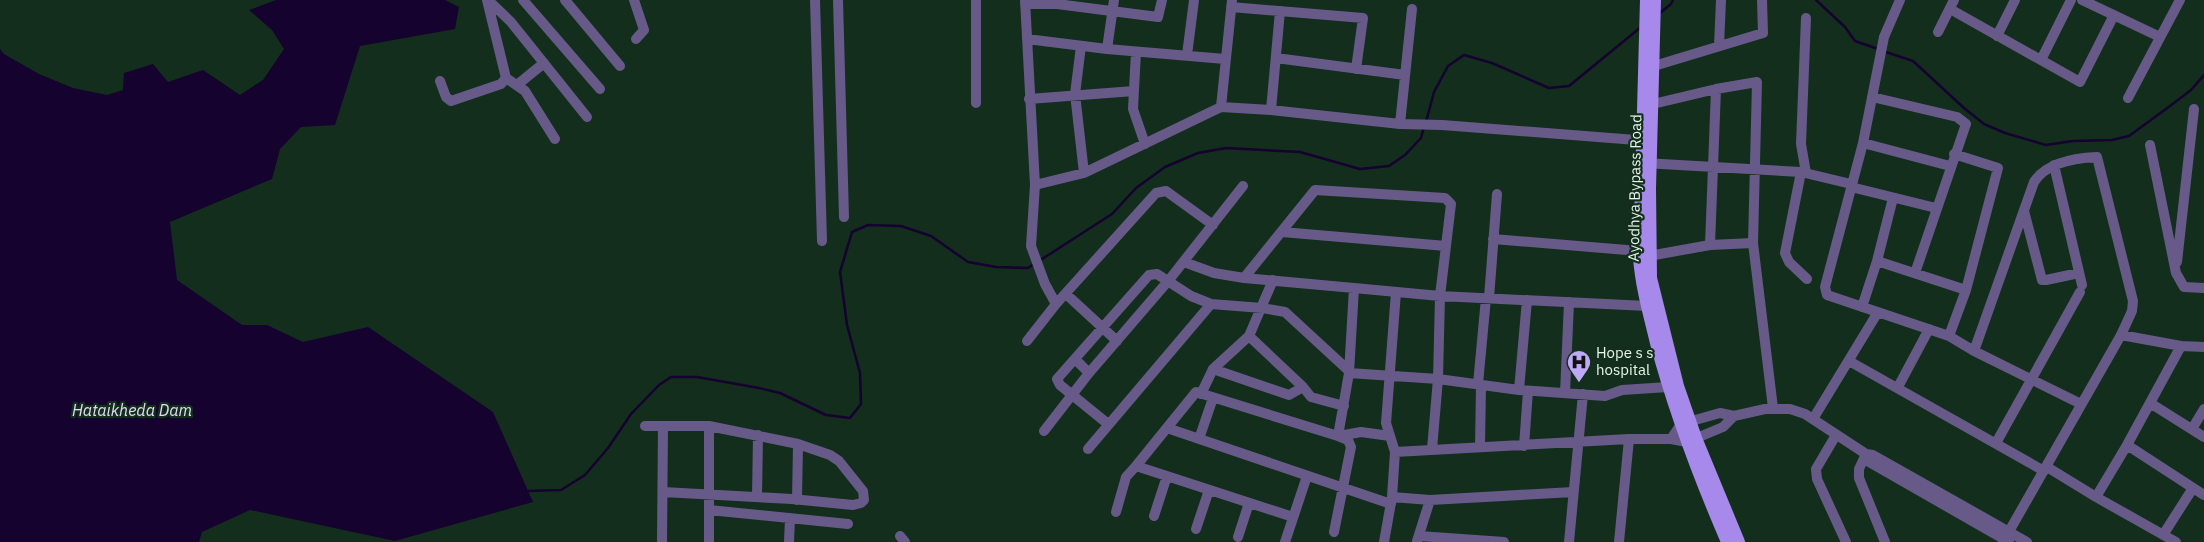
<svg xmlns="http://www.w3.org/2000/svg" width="2204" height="542" font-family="'IBM Plex Sans',sans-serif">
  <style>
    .water { fill: #15022f }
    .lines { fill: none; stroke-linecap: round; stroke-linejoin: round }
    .stream { stroke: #15022f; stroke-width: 2.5 }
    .minor { stroke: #675a89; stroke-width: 10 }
    .major { stroke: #a689ea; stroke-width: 12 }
    .labels { text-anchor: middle; stroke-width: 4.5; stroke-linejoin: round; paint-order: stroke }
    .street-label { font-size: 15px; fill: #e6f6ea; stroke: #132e1d }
    .poi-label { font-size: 15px; fill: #e6f6ea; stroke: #132e1d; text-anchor: start }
    .water-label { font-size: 16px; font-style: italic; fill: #e1ddf1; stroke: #132e1d }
  </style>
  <rect width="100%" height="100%" fill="#132e1d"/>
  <path class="water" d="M276,0H445L459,7L455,29L360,46L335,125L301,127L280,149L272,179L170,222L177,280L242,325H267L303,342L368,327L493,412L533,502L395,541L250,510L202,532L199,542H0V49L4,54L39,74L73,88L107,95L123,90L124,73L153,64L168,82L203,70L240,95L263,80L284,49L272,30L249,10Z"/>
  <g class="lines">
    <path class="stream" d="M1816,0L1845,27L1855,41L1878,49
      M1660,13L1671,4L1673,0
      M1883,51L1913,61L1964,108L1984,124L2005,133L2046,145L2073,141L2112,140L2129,136L2170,106L2191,90L2204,75
      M1426,122L1434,92L1448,66L1464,55L1492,63L1549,88L1569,86L1641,27
      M1039,261L1112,214L1136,188L1165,167L1198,153L1226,148L1300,152L1360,169L1389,166L1405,155L1421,138L1424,127
      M526,491L561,490L585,475L608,448L631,414L659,385L671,377H697L759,388L780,393L826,415L850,418L861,404L860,373L847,325L840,272L852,232L868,225L901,226L931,236L968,262L996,267L1028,268L1034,264"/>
    <path class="minor" d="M488,0L511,22L587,117
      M523,0L600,89
      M565,0L620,66
      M634,0L644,30L636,39
      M815,0L822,241
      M838,0L844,217
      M976,0V103
      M1025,0L1035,185L1031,246L1045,284L1056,304
      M1900,0L1884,37L1863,143L1825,287L1827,295L1949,336L1974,351L2081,404
      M2082,0L2160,37
      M1025,4H1057L1158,17L1162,0
      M1231,7L1363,18L1356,69
      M1950,9L2080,82L2114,15
      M1938,32L1954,0
      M1997,36L2015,0
      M1027,39L1107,49L1225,59
      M1081,46L1075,94L1084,173
      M1719,46L1721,0
      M1107,49L1114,0
      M1136,52L1133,109L1145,144
      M1187,55L1194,0
      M1276,58L1405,75
      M2041,60L2071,0
      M1654,66L1763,33L1762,0
      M506,78L525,91L555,139
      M440,81L446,97L451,101L501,84L506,78L487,0
      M517,85L544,63
      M1872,97L1957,117L1966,124L1915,273
      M2128,98L2180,0
      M1029,99L1134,91
      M1653,104L1716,89L1757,82L1753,243L1773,408
      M1221,107L1232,0
      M1271,110L1280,11
      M1400,124L1412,9
      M1863,143L1950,166
      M2150,145L2176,273L2184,287L2204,288
      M1644,163L1801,172L1851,184
      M2054,165L2082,285
      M1801,172L1785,253L1789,262L1807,279
      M1806,173L1801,144L1806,18
      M1035,185L1084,173L1221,107L1271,110L1400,124L1442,125L1649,141
      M1851,187L1936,208
      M2024,211L2042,280H2046L2079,273
      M1282,232L1446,246
      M1493,239L1639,251
      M1710,245L1716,89
      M1649,256L1710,245L1753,243
      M1877,261L1966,290
      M1184,262L1214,273L1244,278L1354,288L1440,296L1647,306L1653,304
      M2177,262L2194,109
      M1244,278L1315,190L1445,198L1451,204L1440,296L1438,379L1432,449
      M1066,294L1117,341
      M1489,298L1497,194
      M1862,307L1877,261L1893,198
      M2121,335L2181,346L2204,347
      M1249,336L1303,387L1311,397L1344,406
      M1949,336L1966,290L1998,168L1954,154
      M1027,341L1056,304L1156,193L1166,191L1213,225
      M1974,351L2034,182C2046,163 2075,158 2097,157L2133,301L2132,311L2121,335L2003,542
      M1075,359L1089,373
      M1849,361L2044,471
      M1213,369L1289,395L1303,387
      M1349,373L1438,379L1519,390L1605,396L1622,390L1668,387
      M1478,384L1486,298
      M1898,387L1929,329
      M1519,390L1527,300
      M1565,393L1569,302
      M1201,394L1213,369L1249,336L1273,280
      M2150,403L2204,437
      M1813,419L1878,312
      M1108,424L1060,385L1057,379L1149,275L1157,274L1191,296L1211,304L1262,308L1285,312L1348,370
      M645,426H709V542
      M1167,428L1391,504
      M2192,429L2204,409
      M1044,431L1089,373L1169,280L1243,186
      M1836,435L1816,469L1817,479L1846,542
      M1339,436L1361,432L1390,436
      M1199,439L1213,398
      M1671,439L1681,424L1720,413L1734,416L1765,409H1790L1805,414L1866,454L1873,455L2027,542
      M1996,443L2080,292
      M2127,445L2204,495
      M1524,446L1528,391
      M1480,447L1481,385
      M1088,449L1211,304
      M1395,452L1386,423L1396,292
      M1866,454L1869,462L2009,542
      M1866,454L1859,469V478L1885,542
      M2047,467L2096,497L2176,542
      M663,492L792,499L853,505L861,503L864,500L863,491L839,461L830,455L798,444L709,426
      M757,497L758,435
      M1392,497L1430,500L1573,492
      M2096,497L2127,445L2181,346
      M797,500L798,444
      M709,510L848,524
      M1116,512L1126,477L1136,466
      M1154,516L1167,476
      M1293,517L1136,466L1196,392L1338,436L1349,373L1354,288
      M1196,529L1209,490
      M1334,532L1351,447L1348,440L1338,436
      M2163,535L2193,488
      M900,536L905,542
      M1419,536L1504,542
      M1238,537L1249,503
      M1417,541L1430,500
      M662,542L663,426
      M789,542L790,518
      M1285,542L1307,476
      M1384,542L1392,497L1395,452L1629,439H1671L1687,442L1723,427L1734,416
      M1569,542L1583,394
      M1619,542L1629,439"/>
    <path class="major" d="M1646,0L1639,257C1641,286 1649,314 1656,343C1674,411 1699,477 1727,542
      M1655,0L1650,188L1651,278L1678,386L1696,438L1739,542"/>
  </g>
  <defs>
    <g id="hospital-pin" transform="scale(1.25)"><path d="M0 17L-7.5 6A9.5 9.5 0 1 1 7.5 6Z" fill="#bda9f5" stroke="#132e1d"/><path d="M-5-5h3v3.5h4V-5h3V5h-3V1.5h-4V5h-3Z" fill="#111"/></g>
  </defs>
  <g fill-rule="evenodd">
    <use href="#hospital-pin" x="1579" y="362"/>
  </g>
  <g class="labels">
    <g class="street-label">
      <text transform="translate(1635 188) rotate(-89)" y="5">Ayodhya Bypass Road</text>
    </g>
    <g class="poi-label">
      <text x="1596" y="358">Hope s s<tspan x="1596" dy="17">hospital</tspan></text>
    </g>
    <g class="water-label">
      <text x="132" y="416">Hataikheda Dam</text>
    </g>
  </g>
</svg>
